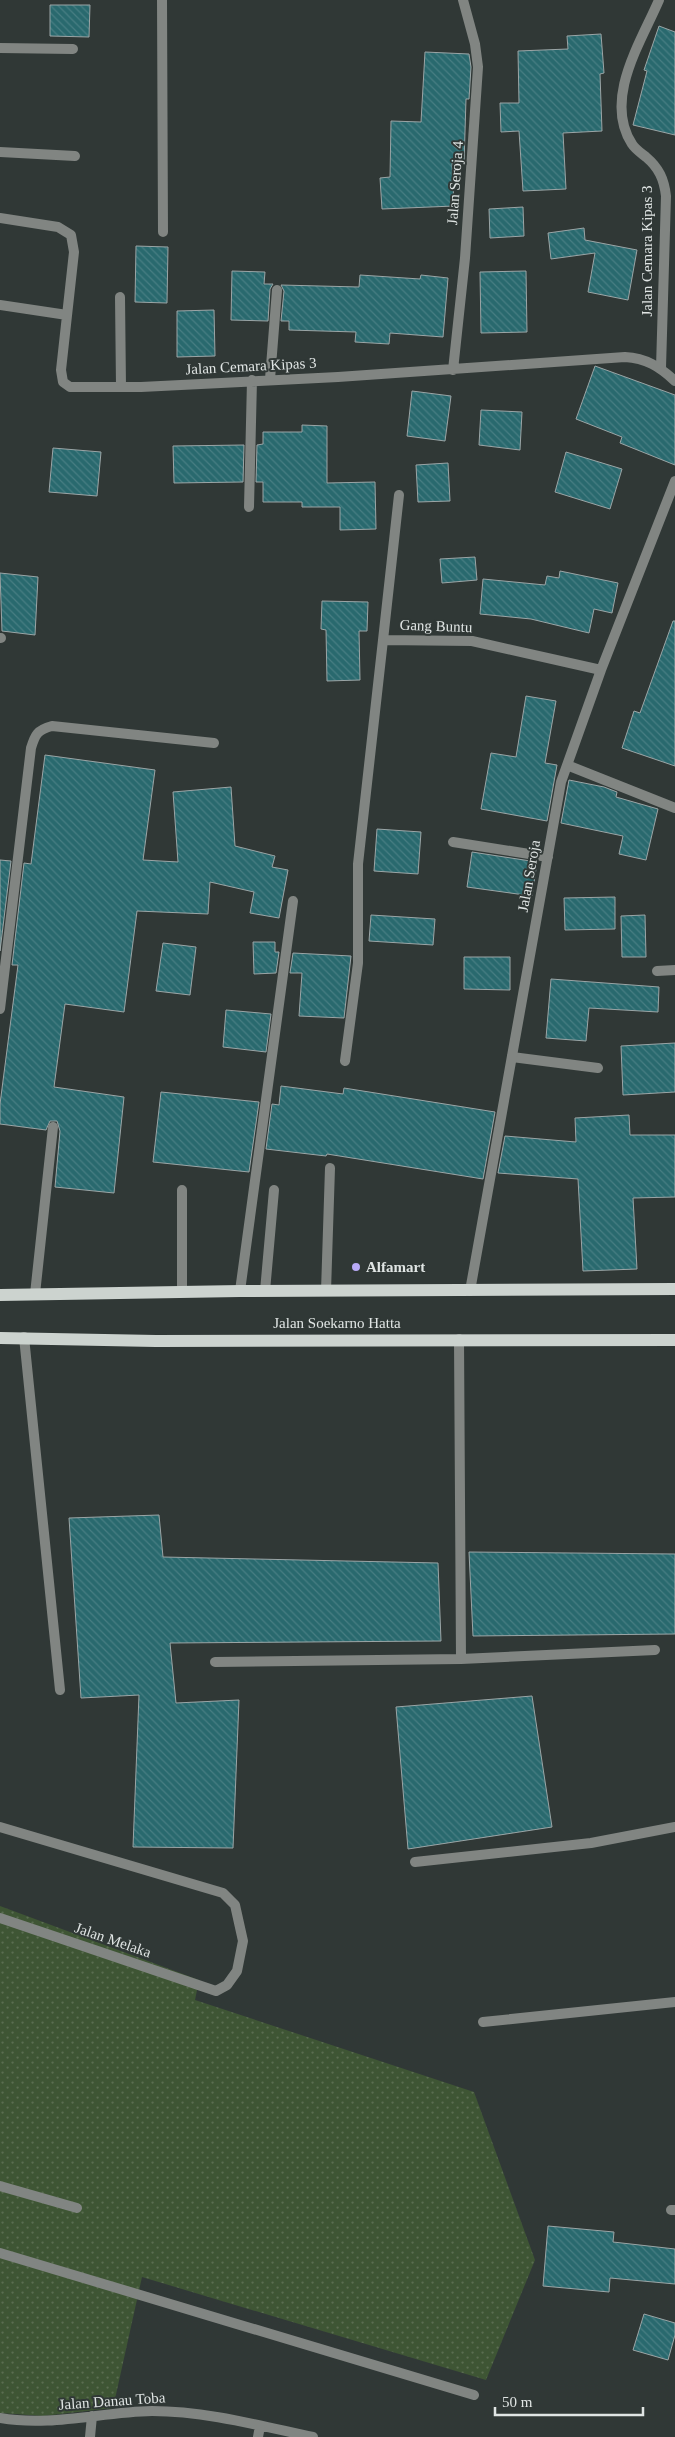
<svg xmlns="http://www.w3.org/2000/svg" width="675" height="2437" font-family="Georgia,serif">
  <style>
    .grass { fill: url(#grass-dots) }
    .building { fill: url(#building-back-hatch); stroke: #9ba5a6 }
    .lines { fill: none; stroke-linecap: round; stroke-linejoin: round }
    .lane { stroke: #818582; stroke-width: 10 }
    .street { stroke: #818582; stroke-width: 10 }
    .primary { stroke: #ccd3cf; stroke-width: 12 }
    .poi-dot { fill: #b9abf7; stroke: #303836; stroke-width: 2 }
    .labels { text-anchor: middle; stroke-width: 4; stroke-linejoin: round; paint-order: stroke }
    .street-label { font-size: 15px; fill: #e0e5e4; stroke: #303836 }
    .poi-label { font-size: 15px; font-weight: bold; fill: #e0e5e4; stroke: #303836; text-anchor: start }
  </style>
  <defs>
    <pattern id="grass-dots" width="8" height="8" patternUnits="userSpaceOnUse" patternTransform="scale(1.25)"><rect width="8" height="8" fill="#3e5534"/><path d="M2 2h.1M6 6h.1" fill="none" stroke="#5a6d51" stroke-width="1.8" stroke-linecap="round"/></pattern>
    <pattern id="building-back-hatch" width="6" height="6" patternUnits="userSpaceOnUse" patternTransform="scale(1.25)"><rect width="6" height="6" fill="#29696e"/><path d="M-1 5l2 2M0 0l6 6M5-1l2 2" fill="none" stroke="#487e83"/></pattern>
  </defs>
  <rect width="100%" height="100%" fill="#303836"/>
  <path class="grass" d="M0,1906L199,1980L195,2000L474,2092L535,2260L486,2380L142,2277L113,2408L43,2416L0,2413Z"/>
  <path class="building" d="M50,5H90L89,37L50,36Z
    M659,26L675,32V135L633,125L647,71L644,70Z
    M601,34L604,73L600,74L602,131L563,133L566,189L523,191L519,131L501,132L500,103H519L518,51L568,49L567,36Z
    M425,52L469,54L471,67L469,99H466L464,164L452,163L454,206L382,209L380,178L390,177L391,121L421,122Z
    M523,207L524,236L490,238L489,209Z
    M584,228L585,240L637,250L628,300L588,292L595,253L551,259L548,233Z
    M136,246L168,247L167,303L135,302Z
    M232,271L265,272L264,284H273L270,289L268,321L231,320Z
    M526,271L527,332L481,333L480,272Z
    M360,275L420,279L421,275L448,278L443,337L390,333L389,344L355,342L356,332L289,330V321H281L284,291L281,285L359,287Z
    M214,310L215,356L177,357V311Z
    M595,366L675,395V465L620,443L622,437L576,419Z
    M412,391L451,396L445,441L407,436Z
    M481,410L522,412L520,450L479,445Z
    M302,425L327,426V483L375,482L376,529L340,530V507H302V502H263V482H256L257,445L263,444V432H302Z
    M244,445L243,482L174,483L173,446Z
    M53,448L101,452L97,496L49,492Z
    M566,452L622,469L610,509L555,492Z
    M448,463L450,501L418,502L416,465Z
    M475,557L477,580L442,583L440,559Z
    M560,571L618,583L612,613L594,609L589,633L531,619L480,614L483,579L545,585L547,576L559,578Z
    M0,573L38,577L35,635L2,631Z
    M322,601L368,602L367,631H359L360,680L327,681L326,630L321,629Z
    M673,621H675V766L622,748L634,711L640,713Z
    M526,696L556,701L545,763L557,765L547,821L481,809L491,753L516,757Z
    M45,755L155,770L143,860L178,862L173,792L231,787L235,846L275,856L272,867L288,870L279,918L250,913L254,892L210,882L208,914L137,911L124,1012L65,1004L54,1087L124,1097L114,1193L55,1187L60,1131L57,1121H50L46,1130L0,1124V1104L18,965H12L24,863L31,864Z
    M569,780L604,787L617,792L616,797L658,809L646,860L619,854L623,836L561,823Z
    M377,829L421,832L418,874L374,871Z
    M472,852L537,862L532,896L467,887Z
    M0,860L11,861L0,951Z
    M615,897V929L565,930L564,898Z
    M371,915L435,919L433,945L369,941Z
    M645,915L646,957H622L621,916Z
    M253,942H275V952H279L276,973L254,974Z
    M163,943L196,947L190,995L156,991Z
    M293,953L351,956L344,1018L299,1016L302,973H290Z
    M464,957H510V990L464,989Z
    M551,979L659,987L658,1012L589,1008L586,1041L546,1038Z
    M226,1010L271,1014L266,1052L223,1047Z
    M675,1043V1092L623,1095L621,1046Z
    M281,1086L343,1094L344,1088L495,1112L483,1179L327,1154L326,1156L266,1149L272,1104L279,1105Z
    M161,1092L259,1102L249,1172L153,1162Z
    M629,1115L630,1135H675V1197L633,1198L637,1269L583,1271L578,1179L498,1173L505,1136L576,1142L575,1118Z
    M159,1515L163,1557L438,1563L441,1641L170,1643L176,1703L239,1700L233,1848L133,1847L139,1695L81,1698L69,1518Z
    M469,1552L675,1554V1634L473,1636Z
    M532,1696L552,1827L408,1849L396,1707Z
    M548,2226L614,2232L613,2242L675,2249V2284L610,2278L609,2292L543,2286Z
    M644,2314L675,2323V2335L668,2360L633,2350Z"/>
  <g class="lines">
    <path class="lane" d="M0,1009L31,748C35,735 37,730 52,726L214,743
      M512,1057L598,1068
      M182,1190V1292
      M265,1291L274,1190
      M326,1291L330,1168
      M35,1294L53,1127
      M24,1337L60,1690
      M459,1339L461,1659L655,1650
      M215,1662L461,1659
      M415,1862L591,1843L675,1827"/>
    <path class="street" d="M162,0L163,232
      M659,0C641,42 603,99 632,144C635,149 641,153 646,157C659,168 664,179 666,196L661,368
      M0,48L73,49
      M0,152L75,156
      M0,218L58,227L71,235L74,252L61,370L63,382L70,387H141L338,377L625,357C646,358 660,367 675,381
      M120,297L121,387
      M0,305L67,315
      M453,370L465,258L478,67L475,44L463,0
      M270,379L277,290
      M399,495L383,640L472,641L601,670
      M249,507L252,380
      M0,638H1
      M567,765L675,808
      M453,842L548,857
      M657,971L675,970
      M345,1061L358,963V864L383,640
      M240,1291L293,901
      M470,1291L561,782L601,670L675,481
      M0,1827L223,1893L235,1905L243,1941L237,1971L227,1985L216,1991L0,1918
      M483,2022L675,2002
      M0,2186L77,2208
      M671,2210H675
      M0,2253L474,2395
      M0,2418C50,2427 101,2412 152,2411C206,2411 261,2426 313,2437
      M90,2437L92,2416
      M258,2437L260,2426"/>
    <path class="primary" d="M0,1295L240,1291L675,1289
      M0,1338L156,1341L675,1340"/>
  </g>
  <circle class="poi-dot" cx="356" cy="1267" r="5"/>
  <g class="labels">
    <g class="street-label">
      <text transform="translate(455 183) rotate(-86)" y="5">Jalan Seroja 4</text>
      <text transform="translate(647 251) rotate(-90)" y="5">Jalan Cemara Kipas 3</text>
      <text transform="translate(251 366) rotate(-3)" y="5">Jalan Cemara Kipas 3</text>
      <text transform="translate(436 626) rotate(2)" y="5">Gang Buntu</text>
      <text transform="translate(529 876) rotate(-80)" y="5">Jalan Seroja</text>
      <text x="337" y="1328">Jalan Soekarno Hatta</text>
      <text transform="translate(113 1940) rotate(19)" y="5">Jalan Melaka</text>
      <text transform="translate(112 2401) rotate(-4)" y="5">Jalan Danau Toba</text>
    </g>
    <g class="poi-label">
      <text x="366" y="1272">Alfamart</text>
    </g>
  </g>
  <path d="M495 2407v8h148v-8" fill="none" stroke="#e0e5e4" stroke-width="2.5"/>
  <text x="502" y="2407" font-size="15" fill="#e0e5e4" stroke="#303836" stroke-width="4" paint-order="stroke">50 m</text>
</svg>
